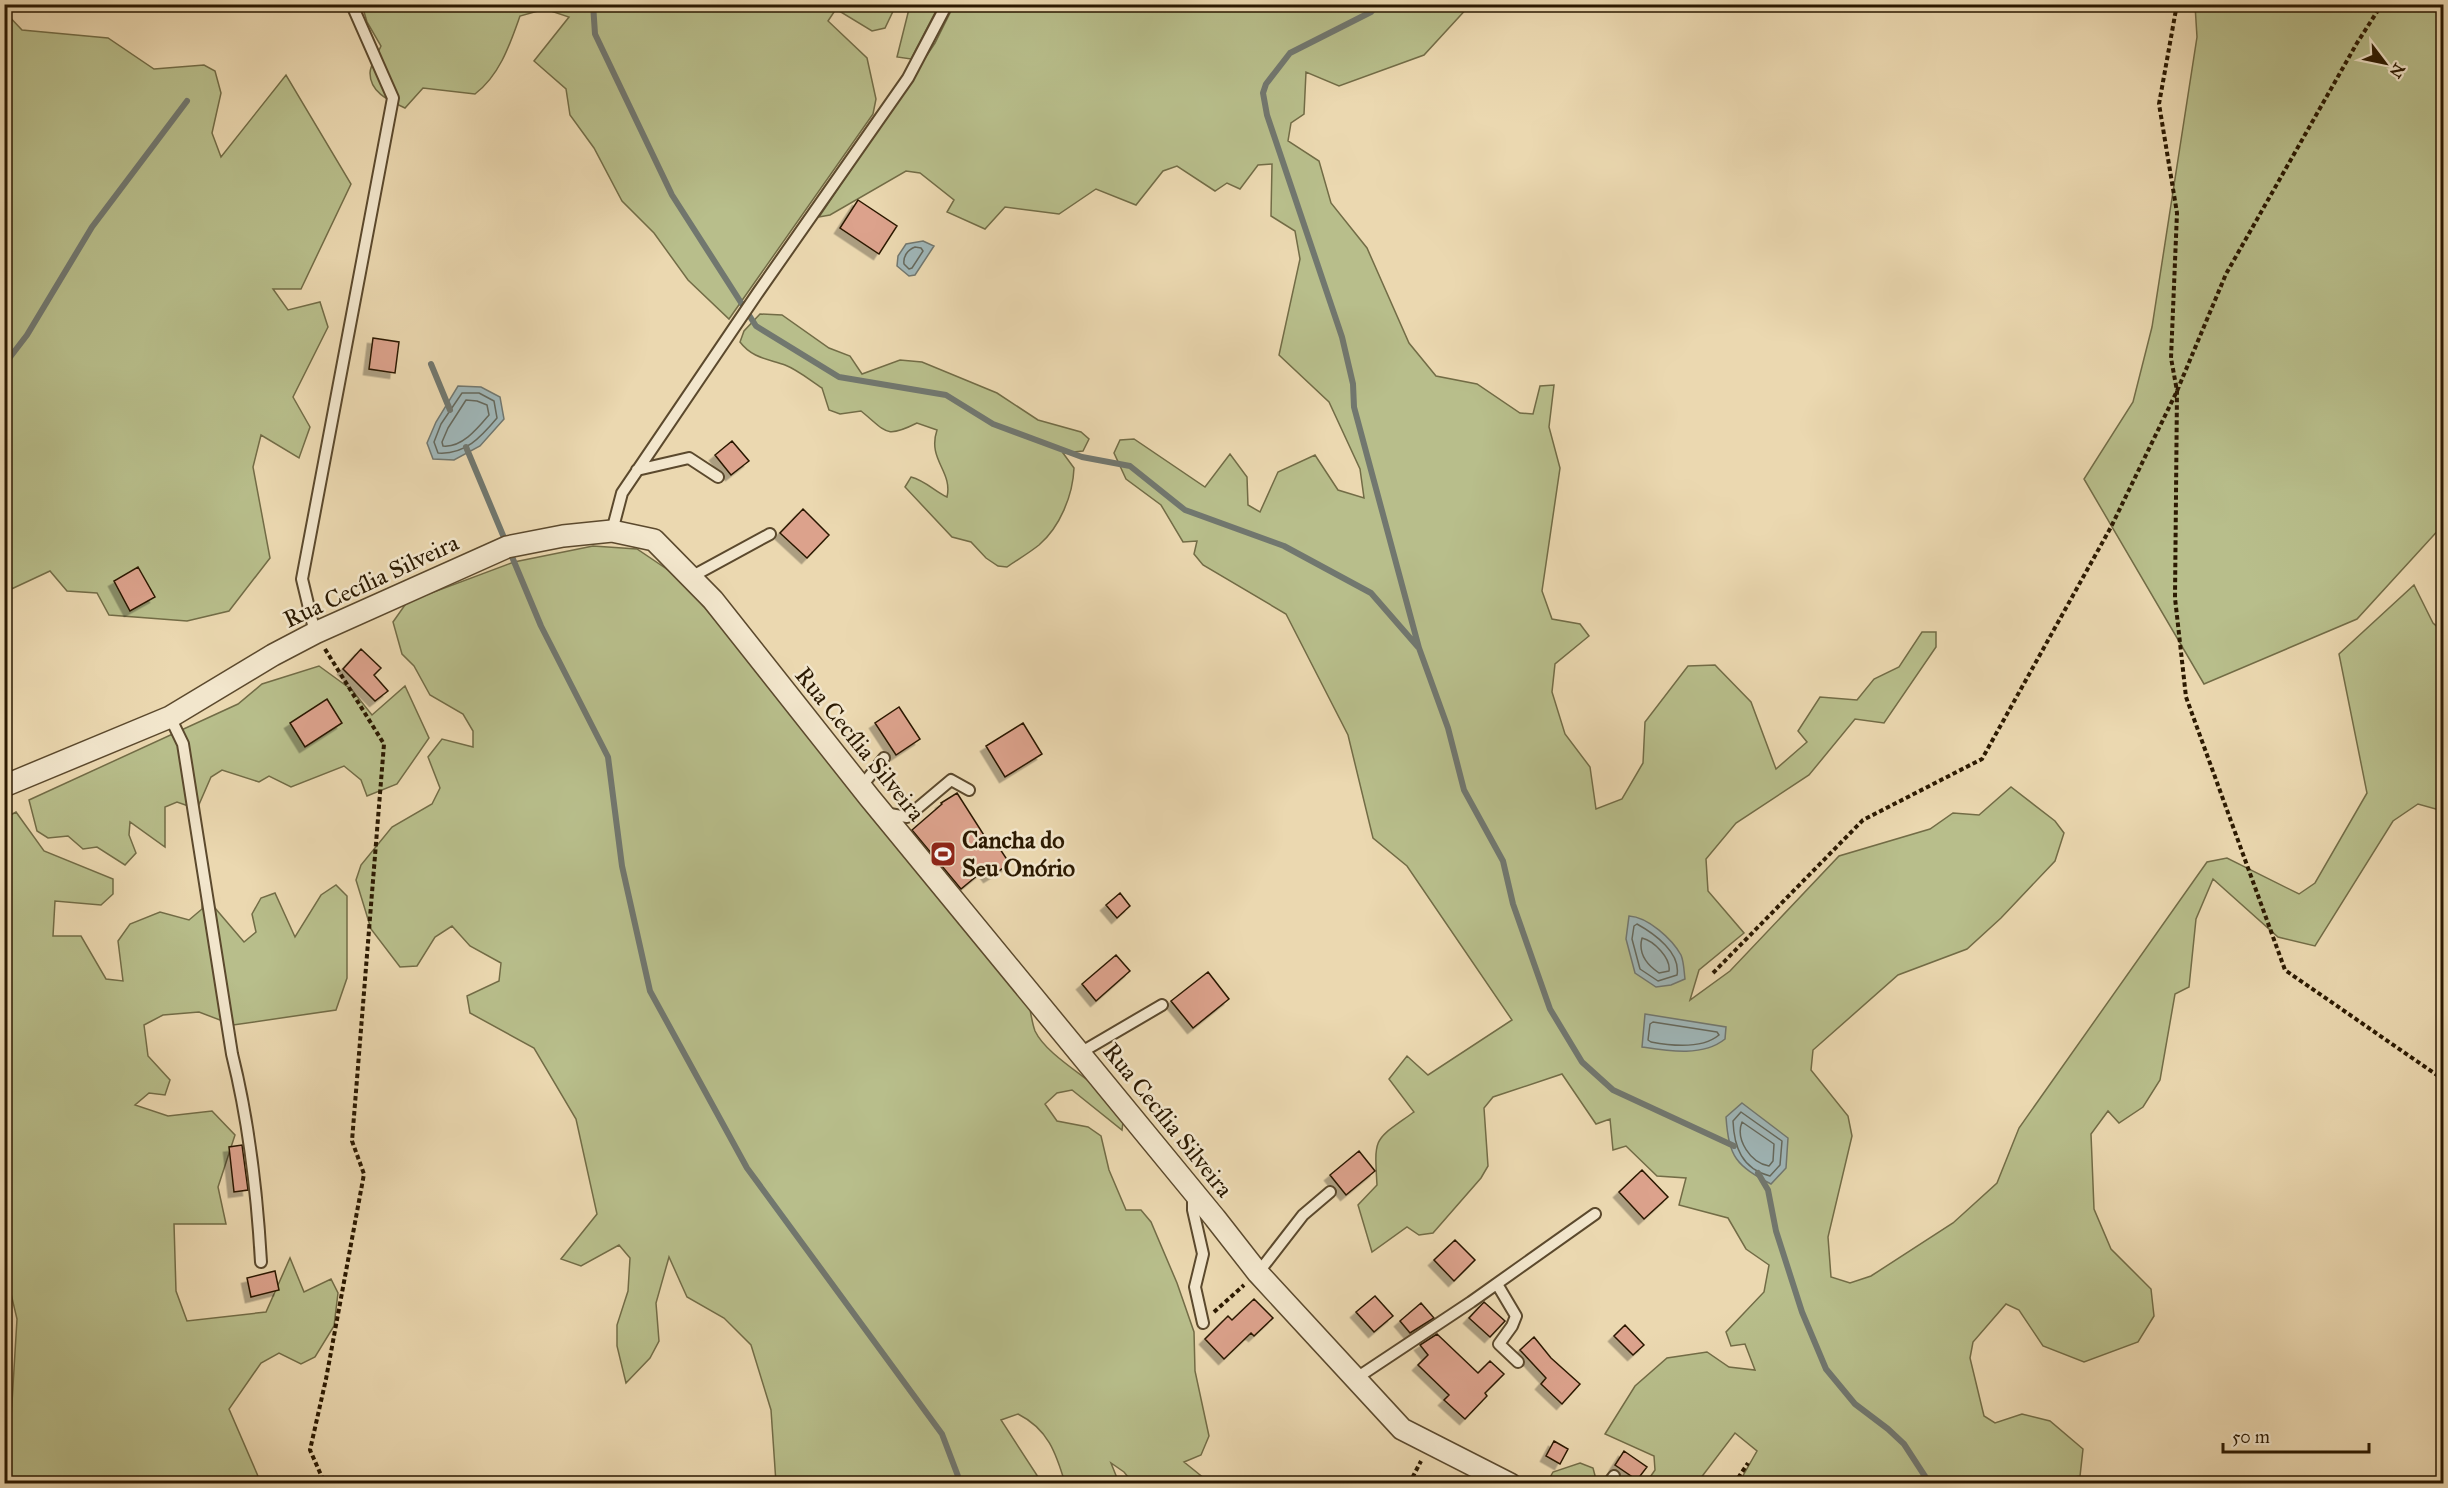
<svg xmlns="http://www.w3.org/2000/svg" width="2448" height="1488" font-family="'IM FELL Great Primer',serif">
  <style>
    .green { fill: #b8be8b; stroke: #726c46; stroke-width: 1.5 }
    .water { fill: #9fb6b8; stroke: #71776f; stroke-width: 1.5 }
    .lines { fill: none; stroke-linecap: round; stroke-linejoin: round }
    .shore { stroke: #65685c; stroke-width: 1.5 }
    .stream { stroke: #71776f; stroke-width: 6 }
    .building { fill: #dca28c; stroke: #2b1901; stroke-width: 1.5; filter: url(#shadow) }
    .service-casing { stroke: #5b492d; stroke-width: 14 }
    .minor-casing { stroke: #5b492d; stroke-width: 24 }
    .path { stroke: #2b1901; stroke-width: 4; stroke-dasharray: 4.5 3; stroke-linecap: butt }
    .service { stroke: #f2e6cc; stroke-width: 10 }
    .minor { stroke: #f2e6cc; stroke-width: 21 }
    .labels { text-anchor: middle; stroke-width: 5; stroke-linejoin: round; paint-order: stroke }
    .street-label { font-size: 24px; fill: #2b1901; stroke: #f2e6cc }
    .poi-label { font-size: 24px; font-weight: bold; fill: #2b1901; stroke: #f2e6cc; text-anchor: start }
  </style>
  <defs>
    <filter id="shadow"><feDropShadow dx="-5.5" dy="5.5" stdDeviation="0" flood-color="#0004"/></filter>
  </defs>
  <rect width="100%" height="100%" fill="#ebd8b0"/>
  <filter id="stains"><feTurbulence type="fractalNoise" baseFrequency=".00333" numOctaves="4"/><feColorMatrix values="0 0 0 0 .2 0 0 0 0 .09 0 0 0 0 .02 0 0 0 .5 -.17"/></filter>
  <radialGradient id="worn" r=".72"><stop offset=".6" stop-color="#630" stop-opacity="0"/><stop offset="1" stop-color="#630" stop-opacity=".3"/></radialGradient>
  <path class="green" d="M362,5H896L885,28L872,31L836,9L828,21L867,58L876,99L873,114L729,319L688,280L654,233L622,201L594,148L570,115L566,89L534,61L569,17L545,9L520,16C510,44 500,75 475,94L423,88L405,108C390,101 370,93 370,73C370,65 378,53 381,46L367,22Z
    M908,5H939L911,59L897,57L910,5Z
    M954,5H1470L1424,55L1339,86L1306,72L1304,114L1291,123L1288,141L1319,161L1331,203L1367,248L1409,343L1436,376L1477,384L1520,413L1533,414L1540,386L1554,385L1549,427L1560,468L1542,591L1552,619L1580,624L1589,636L1555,664L1552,692L1565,734L1590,767L1596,809L1622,799L1643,763L1645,722L1688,666L1715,665L1751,702L1776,769L1807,742L1798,731L1820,697L1857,700L1874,679L1899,667L1922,632H1936V647L1884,723L1855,719L1809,775L1736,823L1706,859L1708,891L1744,933L1699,970L1690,1000L1730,971L1839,856L1930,829L1953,813L1979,815L2011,787L2055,821L2064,833L2055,861L2001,918L1967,949L1898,975L1813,1050L1811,1070L1848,1116L1852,1136L1828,1237L1831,1277L1850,1283L1871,1276L1953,1223L1997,1183L2019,1128L2207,862L2227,858L2299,894L2315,883L2367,793L2339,654L2414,585L2433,623L2443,632V811L2418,804L2393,821L2315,946L2278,937L2213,879L2196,919L2189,987L2175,994L2160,1080L2143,1107L2119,1123L2108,1111L2091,1134L2094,1209L2111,1249L2151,1289L2154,1316L2138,1342L2084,1362L2043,1346L2019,1310L2006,1304L1973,1342L1970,1358L1984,1416L1995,1423L2022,1414L2050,1421L2083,1449L2080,1476L2052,1481L2053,1484L1744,1483L1740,1481L1757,1451L1735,1433L1697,1483H1646L1655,1470L1654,1456L1605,1434L1635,1386L1667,1358L1707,1352L1729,1367L1755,1370L1745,1344L1731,1346L1726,1332L1764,1292L1769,1265L1746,1249L1728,1218L1679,1205L1686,1178L1657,1176L1626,1146L1613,1150L1610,1119L1596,1124L1562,1074L1493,1097L1484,1108L1488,1166L1481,1178L1433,1233L1419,1235L1407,1227L1372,1252L1358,1205L1377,1185C1374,1135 1374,1141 1414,1112L1389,1079L1407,1056L1428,1075L1512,1020L1407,866L1373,838L1348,735L1286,614L1203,565L1194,554L1197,541L1183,542L1161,505L1126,479L1114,453L1120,440L1134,439L1205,487L1230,454L1247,477L1248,505L1260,512L1278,472L1315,455L1338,490L1364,498L1360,469L1329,402L1279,355L1300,259L1295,231L1271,216L1272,164L1258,165L1240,189L1227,183L1215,191L1177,166L1163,171L1136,205L1096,189L1059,214L1005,207L985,229L947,212L954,200L920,173L906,171L830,215L819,217L935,43Z
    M2195,5H2444L2443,525L2357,619L2204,684L2084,479L2133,402L2152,327L2197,37Z
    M4,11L22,30L108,38L154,69L204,65L215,71L221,93L212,133L221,157L286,75L351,184L301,289H273L288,310L320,302L328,327L293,397L310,427L299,458L261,435L253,467L270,558L229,611L187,621L109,615L97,593L67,591L50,571L5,592Z
    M760,314L782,315L829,348L850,356L862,374L900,360L922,362L997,393L1038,420L1081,432L1089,439L1083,451L1063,453L1074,468C1073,495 1060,527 1039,545C1029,553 1017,560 1007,567L998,566L986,558L971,542L952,537L905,487L911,477C926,481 934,491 947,497C953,471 927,460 937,430L917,423C885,439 887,432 861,411L840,414L829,410L822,388C811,381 798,370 785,365C768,359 752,358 740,342L744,331Z
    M593,546L637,549L680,578L1027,994C1030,1006 1031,1020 1035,1031C1049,1060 1103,1084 1124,1114L1122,1130L1072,1090L1057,1093L1045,1104L1057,1121L1088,1127L1101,1136L1109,1170L1126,1210H1141L1151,1222L1177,1283L1194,1332L1195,1371L1209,1436L1201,1455L1184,1462L1210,1483H1133L1124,1472L1111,1463L1119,1483H1065C1056,1453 1048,1429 1018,1414L1001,1420L1042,1483H776L771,1410L751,1345L724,1318L687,1297L669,1257L656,1303L659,1341L650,1358L626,1383L617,1346V1325L628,1291L630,1258L619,1245L581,1266L561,1259L597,1214L576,1119L534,1048L470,1013L467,996L499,981L501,963L470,946L452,926L435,937L417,966L400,967L371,929L356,880L361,865L392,827L432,804L440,788L428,757L442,739L473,747V731L463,714L430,695L414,666L402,654L393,622L407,602L514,562Z
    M319,666L352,690L372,715L405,686L429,738L397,784L367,796L361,780L344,766L291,787L269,776L259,782L222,770L211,777L197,809L177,802L165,807V847L130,822L129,835L136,853L125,865L97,847L83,849L68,836L48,838L37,831L29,800L238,704L262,684Z
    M16,812L44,851L113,879V894L101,905L55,901L53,936H81L106,979L123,981L118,941L130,924L160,912L189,920L202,909L203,894L244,942L256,932L252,914L261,898L275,893L295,937L321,895L336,885L347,896V978L336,1010L233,1025L199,1012L163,1015L144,1025L148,1056L170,1080L165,1095L149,1093L135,1105L168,1116L212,1111L235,1135L218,1187L226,1224H174L176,1291L187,1321L266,1312L290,1258L304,1292L331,1279L338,1293L334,1326L315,1357L301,1364L279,1353L261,1363L229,1409L261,1483H5L4,1441L10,1436L17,1319L4,1264L5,818Z
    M1580,1463L1593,1468L1597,1483H1547L1553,1472Z"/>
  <path class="water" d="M923,241L934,246L915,275L909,276L897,266L898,256L906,244Z
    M458,386L481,387L500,397L504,419L480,446L454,460L433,459L427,443L436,422Z
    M1629,916C1648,917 1672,939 1681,955C1684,962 1684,972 1685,979L1671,985L1656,987L1635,973L1626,939Z
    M1645,1014L1726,1027L1725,1039C1703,1057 1668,1051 1642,1047Z
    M1742,1103L1788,1138L1786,1168L1771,1184C1736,1165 1729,1158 1726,1117Z"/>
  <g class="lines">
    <path class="shore" d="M915,247L921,248L923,251L912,268L909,269L904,264C903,257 907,250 915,247Z
      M462,393H479L494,401L497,418C481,437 465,455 438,453L434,442L441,424Z
      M466,400L477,401L487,405L489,415C478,428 462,448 443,446L442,442L448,428Z
      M1637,924C1655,934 1681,953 1677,975L1658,981L1640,969L1632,939L1634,926Z
      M1642,938C1654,941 1671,958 1669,971L1659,973C1647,965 1638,953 1642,938Z
      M1653,1022L1717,1032L1719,1035C1702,1049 1672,1046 1651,1042L1648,1040L1650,1024Z
      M1741,1112L1782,1141L1780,1165L1770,1176C1742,1169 1734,1147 1733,1121Z
      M1742,1122L1774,1144L1773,1161L1769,1166C1751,1163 1735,1140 1742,1122Z"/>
    <path class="stream" d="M593,4L595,34L672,195L756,326L839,377L946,395L993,424L1082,457L1130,466L1185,510L1284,546L1371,593L1418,647
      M1378,4L1371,12L1290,53L1266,84L1263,93L1267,115L1342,337L1353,384L1354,407L1419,648L1448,728L1464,790L1503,861L1513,904L1550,1009L1582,1062L1613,1090L1734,1146
      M431,364L450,410
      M4,365L27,335L92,227L187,101
      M466,447L541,626L608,757L622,866L650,991L747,1168L942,1434L961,1484
      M1758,1173L1768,1190L1776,1231L1802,1312L1826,1369L1855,1404L1888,1429L1904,1444L1930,1484"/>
  </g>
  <path class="building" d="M858,200L897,226L879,254L840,228Z
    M373,338L399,342L395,373L369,369Z
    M732,441L749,461L731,475L715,455Z
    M803,509L829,535L807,558L780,533Z
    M138,567L155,597L130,611L114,581Z
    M361,649L381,668L374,675L388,691L375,701L343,669Z
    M327,699L342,723L305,747L290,723Z
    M899,707L920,739L896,755L875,723Z
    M1023,723L1042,754L1005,777L986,746Z
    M957,793L987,840L992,837L1010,864L989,877L984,870L961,889L912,830L942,804L941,803Z
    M1120,893L1130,906L1117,918L1106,905Z
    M1116,955L1130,971L1096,1001L1082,984Z
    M1208,972L1229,999L1193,1028L1171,1001Z
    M242,1145L248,1190L234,1192L229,1147Z
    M1359,1151L1375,1171L1346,1195L1330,1175Z
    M1642,1170L1668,1197L1644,1219L1619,1192Z
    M1455,1240L1475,1260L1454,1281L1434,1260Z
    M275,1271L279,1290L251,1297L247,1278Z
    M1375,1296L1393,1316L1374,1332L1356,1312Z
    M1254,1299L1273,1318L1254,1336L1251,1333L1224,1359L1205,1339L1228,1316L1232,1320Z
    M1484,1302L1505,1321L1490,1337L1469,1318Z
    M1421,1303L1434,1318L1410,1333L1400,1321Z
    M1625,1325L1644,1345L1633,1355L1614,1336Z
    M1437,1334L1478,1373L1490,1361L1504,1374L1485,1393L1487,1396L1465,1419L1444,1400L1449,1395L1418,1365L1428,1355L1420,1345Z
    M1534,1337L1551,1358L1580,1384L1562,1404L1541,1384L1546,1378L1520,1350Z
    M1554,1441L1568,1449L1560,1464L1546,1456Z
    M1624,1451L1647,1467L1637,1480L1615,1465Z"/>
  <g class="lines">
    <g class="service-casing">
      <path id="service" d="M637,470L689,458L718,477
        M612,531L622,493L759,291L908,78L947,4
        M691,577L770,534
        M315,633L302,579L393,98L352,5
        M170,717L183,744L232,1054C249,1122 257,1191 261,1262
        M861,787L884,758
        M884,813L907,817L951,780L969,790
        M1080,1053L1162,1005
        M1193,1194V1210L1203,1254L1195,1287L1203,1323
        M1258,1273L1303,1215L1330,1192
        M1497,1284L1516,1316L1512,1326L1499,1344L1518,1362
        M1355,1379L1471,1302L1595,1214
        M1608,1484L1614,1476"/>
    </g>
    <g class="minor-casing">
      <path id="minor" d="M4,786L170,717L273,655L315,633L507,547L563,536L612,531L654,540L713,600L869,797L1215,1218L1258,1273L1402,1429L1510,1484"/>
    </g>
    <path class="path" d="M2177,4L2159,104L2177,213L2171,358L2177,391L2175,598L2186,697L2285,970L2444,1080
      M325,649L384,744L352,1141L364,1174L326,1379L310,1450L325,1484
      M1713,973L1863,820L1982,759L2111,527L2177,391L2226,274L2357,43L2382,4
      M1214,1312L1244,1285
      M1409,1484L1421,1461
      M1734,1484L1748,1463"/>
    <use href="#service" class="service"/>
    <use href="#minor" class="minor"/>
  </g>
  <defs>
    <g id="stadium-square" transform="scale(1.35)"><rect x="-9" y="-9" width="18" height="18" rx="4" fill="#8f2418" stroke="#f2e6cc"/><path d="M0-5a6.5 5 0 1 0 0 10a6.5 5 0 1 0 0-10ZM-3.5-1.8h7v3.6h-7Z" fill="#fff"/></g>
  </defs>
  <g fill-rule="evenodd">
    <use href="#stadium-square" x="943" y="854"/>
  </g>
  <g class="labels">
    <g class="street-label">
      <text transform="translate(371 581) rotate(-25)" y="8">Rua Cecília Silveira</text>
      <text transform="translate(860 744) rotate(51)" y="8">Rua Cecília Silveira</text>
      <text transform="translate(1168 1120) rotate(51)" y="8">Rua Cecília Silveira</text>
    </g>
    <g class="poi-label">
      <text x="962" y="848">Cancha do<tspan x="962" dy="28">Seu Onório</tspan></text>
    </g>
  </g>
  <rect width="2448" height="1488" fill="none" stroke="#ebd8b0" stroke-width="24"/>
  <rect x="6" y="6" width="2436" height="1476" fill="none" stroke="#2b1901" stroke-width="3"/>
  <rect x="12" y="12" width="2424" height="1464" fill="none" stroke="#2b1901" stroke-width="1.5"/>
  <g transform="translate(2385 63) rotate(122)" stroke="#f2e6cc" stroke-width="4.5" paint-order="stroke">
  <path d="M0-4.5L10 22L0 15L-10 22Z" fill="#2b1901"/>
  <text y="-9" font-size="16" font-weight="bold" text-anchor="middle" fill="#2b1901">N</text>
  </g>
  <path d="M2223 1443v9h146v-9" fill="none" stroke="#2b1901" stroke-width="3"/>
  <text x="2232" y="1443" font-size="18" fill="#2b1901" stroke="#f2e6cc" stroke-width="4.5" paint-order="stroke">50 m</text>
  <rect width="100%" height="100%" filter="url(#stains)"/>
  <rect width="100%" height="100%" fill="url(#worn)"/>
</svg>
